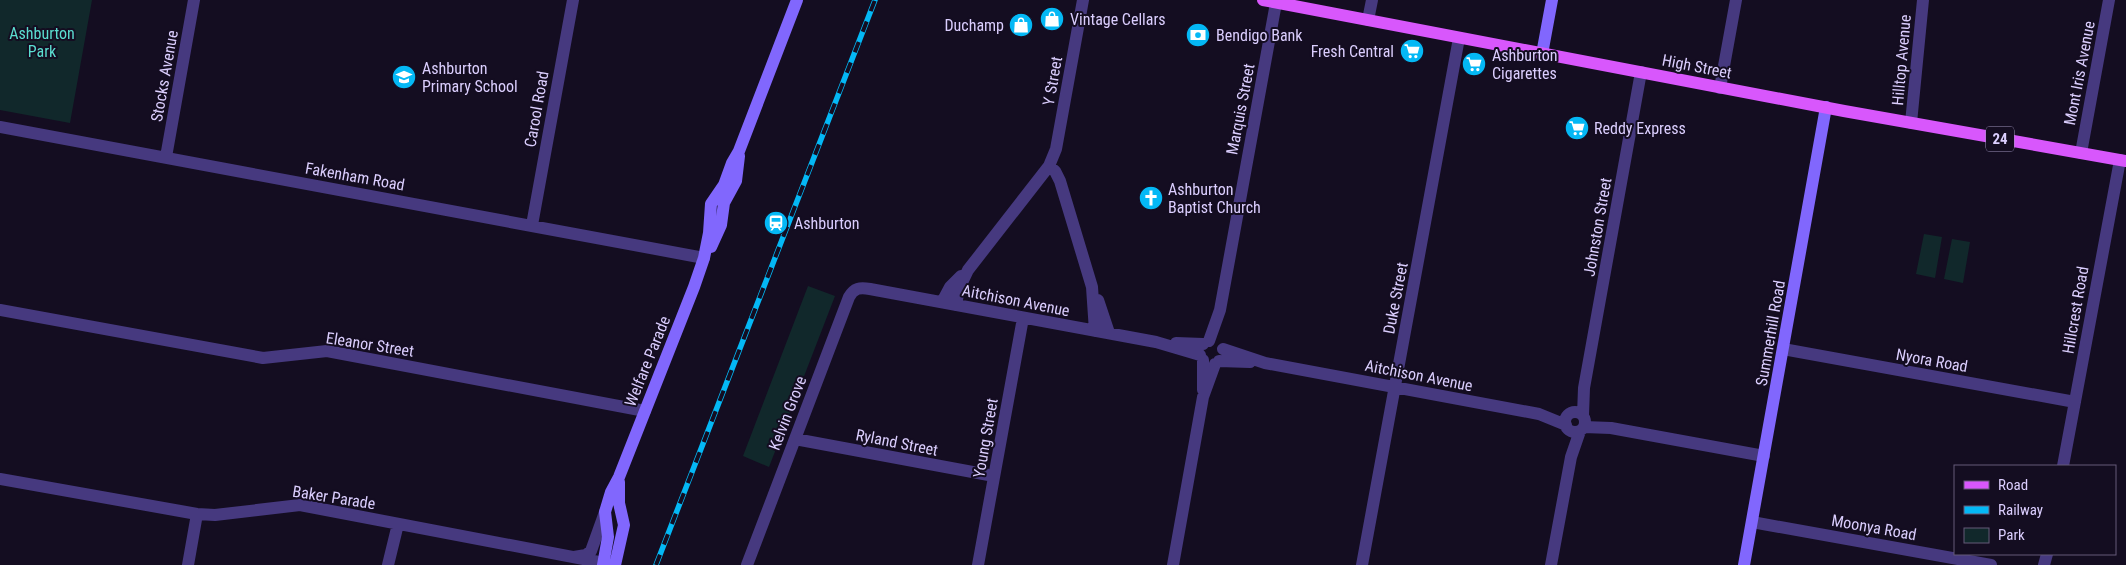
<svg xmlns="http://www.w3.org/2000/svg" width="2126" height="565" font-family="'Roboto Condensed',sans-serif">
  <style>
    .green { fill: #11282b }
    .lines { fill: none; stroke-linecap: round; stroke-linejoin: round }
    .street { stroke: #46397f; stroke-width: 12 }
    .secondary { stroke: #8167fd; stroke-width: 12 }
    .primary { stroke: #d857fc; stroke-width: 12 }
    .rail-casing { stroke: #04b8f5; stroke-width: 5.5 }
    .rail { stroke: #140d21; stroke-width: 4; stroke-dasharray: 11; stroke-linecap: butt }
    .labels { text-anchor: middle; stroke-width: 4; stroke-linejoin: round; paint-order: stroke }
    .shield { fill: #140d21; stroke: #9f94bc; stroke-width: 1 }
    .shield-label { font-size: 15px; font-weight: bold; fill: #dbcefe }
    .poi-label { font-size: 16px; fill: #dbcefe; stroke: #140d21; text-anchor: start }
    .park-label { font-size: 16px; fill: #5bddd0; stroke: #140d21 }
    .street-label { font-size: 16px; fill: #dbcefe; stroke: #140d21 }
  </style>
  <rect width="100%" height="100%" fill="#140d21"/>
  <path class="green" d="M0,0H92L70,123L0,110Z
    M1924,234L1942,237L1935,278L1916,274Z
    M1952,239L1970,242L1963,283L1944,279Z
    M808,286L835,296L769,467L743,456Z"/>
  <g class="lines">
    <path class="street" d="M1083,0L1056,149L1049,166L1055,171L1060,181L1092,287L1095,331
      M1368,20L1372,0
      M1720,88L1736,0
      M1911,123L1923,0
      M0,127L704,258
      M2081,153L2109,0
      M166,157L194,0
      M532,225L573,0
      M1098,300L1109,333
      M942,302L950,287L961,276
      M956,305L959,289L968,270L1049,166
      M0,310L263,358L327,351L645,411
      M1209,341L1220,310L1276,3
      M1176,343L1203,344
      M1223,349L1265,363L1539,414L1566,425
      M1783,349L2075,402
      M1203,360V390
      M1219,361L1250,362
      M1565 422a10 10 0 1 1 20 0a10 10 0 1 1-20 0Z
      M1583,415L1584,388L1641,72
      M1584,427L1611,428L1764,456
      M795,439L994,476
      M2063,466L2120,160
      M0,479L197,514L215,515L300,505L604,563
      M1752,522L1991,565
      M574,557L586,555L591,551L605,512
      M188,565L197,514
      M388,565L398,524
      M747,565L849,297C854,288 860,287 870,289L1156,342L1200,355
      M978,565L1023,318
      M1173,565L1203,397L1215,364
      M1362,565L1459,38
      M1551,565L1571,457L1580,431
      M2044,565L2047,554"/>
    <path class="secondary" d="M1542,54L1552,0
      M711,247L721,225L724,203L736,181L739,156
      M603,565L608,537L605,512L611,492L619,477L694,287L704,258L709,233L711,204L724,185L732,163L739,151L797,0
      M615,565L624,525L619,503V482
      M1744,565L1826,107"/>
    <path class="primary" d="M1263,0L1844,111L2126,161"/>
    <g class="rail-casing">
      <path id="rail" d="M656,565L875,0"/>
    </g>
    <use href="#rail" class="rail"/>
  </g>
  <defs>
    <g id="shop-disc" transform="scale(1.25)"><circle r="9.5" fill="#04b8f5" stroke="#140d21"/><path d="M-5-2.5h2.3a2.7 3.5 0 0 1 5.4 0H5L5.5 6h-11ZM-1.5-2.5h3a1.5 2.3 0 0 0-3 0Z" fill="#fff"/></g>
    <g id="bank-disc" transform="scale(1.25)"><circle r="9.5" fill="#04b8f5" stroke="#140d21"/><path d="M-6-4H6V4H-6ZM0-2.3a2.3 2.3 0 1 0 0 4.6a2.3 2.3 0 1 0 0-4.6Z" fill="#fff"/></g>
    <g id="supermarket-disc" transform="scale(1.25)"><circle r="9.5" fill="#04b8f5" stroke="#140d21"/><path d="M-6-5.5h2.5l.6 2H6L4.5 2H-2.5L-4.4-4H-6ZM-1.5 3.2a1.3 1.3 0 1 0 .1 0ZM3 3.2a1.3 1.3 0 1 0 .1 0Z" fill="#fff"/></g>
    <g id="school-disc" transform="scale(1.25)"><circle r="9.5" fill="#04b8f5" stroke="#140d21"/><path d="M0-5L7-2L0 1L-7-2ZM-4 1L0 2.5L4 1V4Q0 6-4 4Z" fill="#fff"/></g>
    <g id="church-disc" transform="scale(1.25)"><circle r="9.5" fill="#04b8f5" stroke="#140d21"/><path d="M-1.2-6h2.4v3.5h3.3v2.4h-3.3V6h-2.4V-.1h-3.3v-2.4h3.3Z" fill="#fff"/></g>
    <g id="station-disc" transform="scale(1.25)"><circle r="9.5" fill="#04b8f5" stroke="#140d21"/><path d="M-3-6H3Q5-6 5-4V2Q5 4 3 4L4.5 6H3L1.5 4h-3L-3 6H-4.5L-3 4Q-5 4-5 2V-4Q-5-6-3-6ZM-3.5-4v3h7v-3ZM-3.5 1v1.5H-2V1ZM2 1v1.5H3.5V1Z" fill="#fff"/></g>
  </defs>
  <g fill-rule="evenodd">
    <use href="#shop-disc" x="1052" y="19"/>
    <use href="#shop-disc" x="1021" y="25"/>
    <use href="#bank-disc" x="1198" y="35"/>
    <use href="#supermarket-disc" x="1412" y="51"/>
    <use href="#supermarket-disc" x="1474" y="64"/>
    <use href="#school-disc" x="404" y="77"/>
    <use href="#supermarket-disc" x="1577" y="128"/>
    <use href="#church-disc" x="1151" y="198"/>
    <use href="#station-disc" x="776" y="223"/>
  </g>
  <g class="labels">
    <rect class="shield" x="1986" y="126.5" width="28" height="25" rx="4"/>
    <g class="shield-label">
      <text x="2000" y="144">24</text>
    </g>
    <g class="poi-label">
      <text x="1070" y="25">Vintage Cellars</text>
      <text x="1004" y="31" text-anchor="end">Duchamp</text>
      <text x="1216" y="41">Bendigo Bank</text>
      <text x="1394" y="57" text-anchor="end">Fresh Central</text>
      <text x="1492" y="61">Ashburton<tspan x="1492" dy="18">Cigarettes</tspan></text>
      <text x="422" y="74">Ashburton<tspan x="422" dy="18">Primary School</tspan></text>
      <text x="1594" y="134">Reddy Express</text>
      <text x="1168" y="195">Ashburton<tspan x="1168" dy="18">Baptist Church</tspan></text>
      <text x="794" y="229">Ashburton</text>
    </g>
    <g class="park-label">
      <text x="42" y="39">Ashburton<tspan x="42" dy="18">Park</tspan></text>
    </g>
    <g class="street-label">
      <text transform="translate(1901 60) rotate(-85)" y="6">Hilltop Avenue</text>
      <text transform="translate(1697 66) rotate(11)" y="6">High Street</text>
      <text transform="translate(2079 73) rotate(-79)" y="6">Mont Iris Avenue</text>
      <text transform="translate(164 76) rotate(-80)" y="6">Stocks Avenue</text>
      <text transform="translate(1052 81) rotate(-80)" y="6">Y Street</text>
      <text transform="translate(536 109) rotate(-80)" y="6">Carool Road</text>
      <text transform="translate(1240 109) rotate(-79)" y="6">Marquis Street</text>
      <text transform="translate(355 176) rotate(10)" y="6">Fakenham Road</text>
      <text transform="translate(1597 227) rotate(-80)" y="6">Johnston Street</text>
      <text transform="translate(1395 298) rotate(-79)" y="6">Duke Street</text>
      <text transform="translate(1016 300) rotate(11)" y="6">Aitchison Avenue</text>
      <text transform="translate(2075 310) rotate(-80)" y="6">Hillcrest Road</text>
      <text transform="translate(1770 333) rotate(-80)" y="6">Summerhill Road</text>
      <text transform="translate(370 344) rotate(9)" y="6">Eleanor Street</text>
      <text transform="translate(1932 360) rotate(10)" y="6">Nyora Road</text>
      <text transform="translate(647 361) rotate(-68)" y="6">Welfare Parade</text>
      <text transform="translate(1419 375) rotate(11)" y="6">Aitchison Avenue</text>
      <text transform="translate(787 413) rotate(-69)" y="6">Kelvin Grove</text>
      <text transform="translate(985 438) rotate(-80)" y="6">Young Street</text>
      <text transform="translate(897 442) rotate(11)" y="6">Ryland Street</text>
      <text transform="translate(334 497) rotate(9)" y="6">Baker Parade</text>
      <text transform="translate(1874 527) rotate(10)" y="6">Moonya Road</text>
    </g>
  </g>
  <rect x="1954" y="465" width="162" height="90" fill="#140d21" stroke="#645a79"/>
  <rect x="1964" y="481" width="25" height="8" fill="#d857fc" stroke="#645a79"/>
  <text x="1998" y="490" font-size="15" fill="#dbcefe">Road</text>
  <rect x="1964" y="506" width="25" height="8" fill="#04b8f5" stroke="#645a79"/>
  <text x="1998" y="515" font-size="15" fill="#dbcefe">Railway</text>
  <rect x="1964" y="528" width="25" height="15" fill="#11282b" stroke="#645a79"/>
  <text x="1998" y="540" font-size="15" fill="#dbcefe">Park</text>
</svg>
